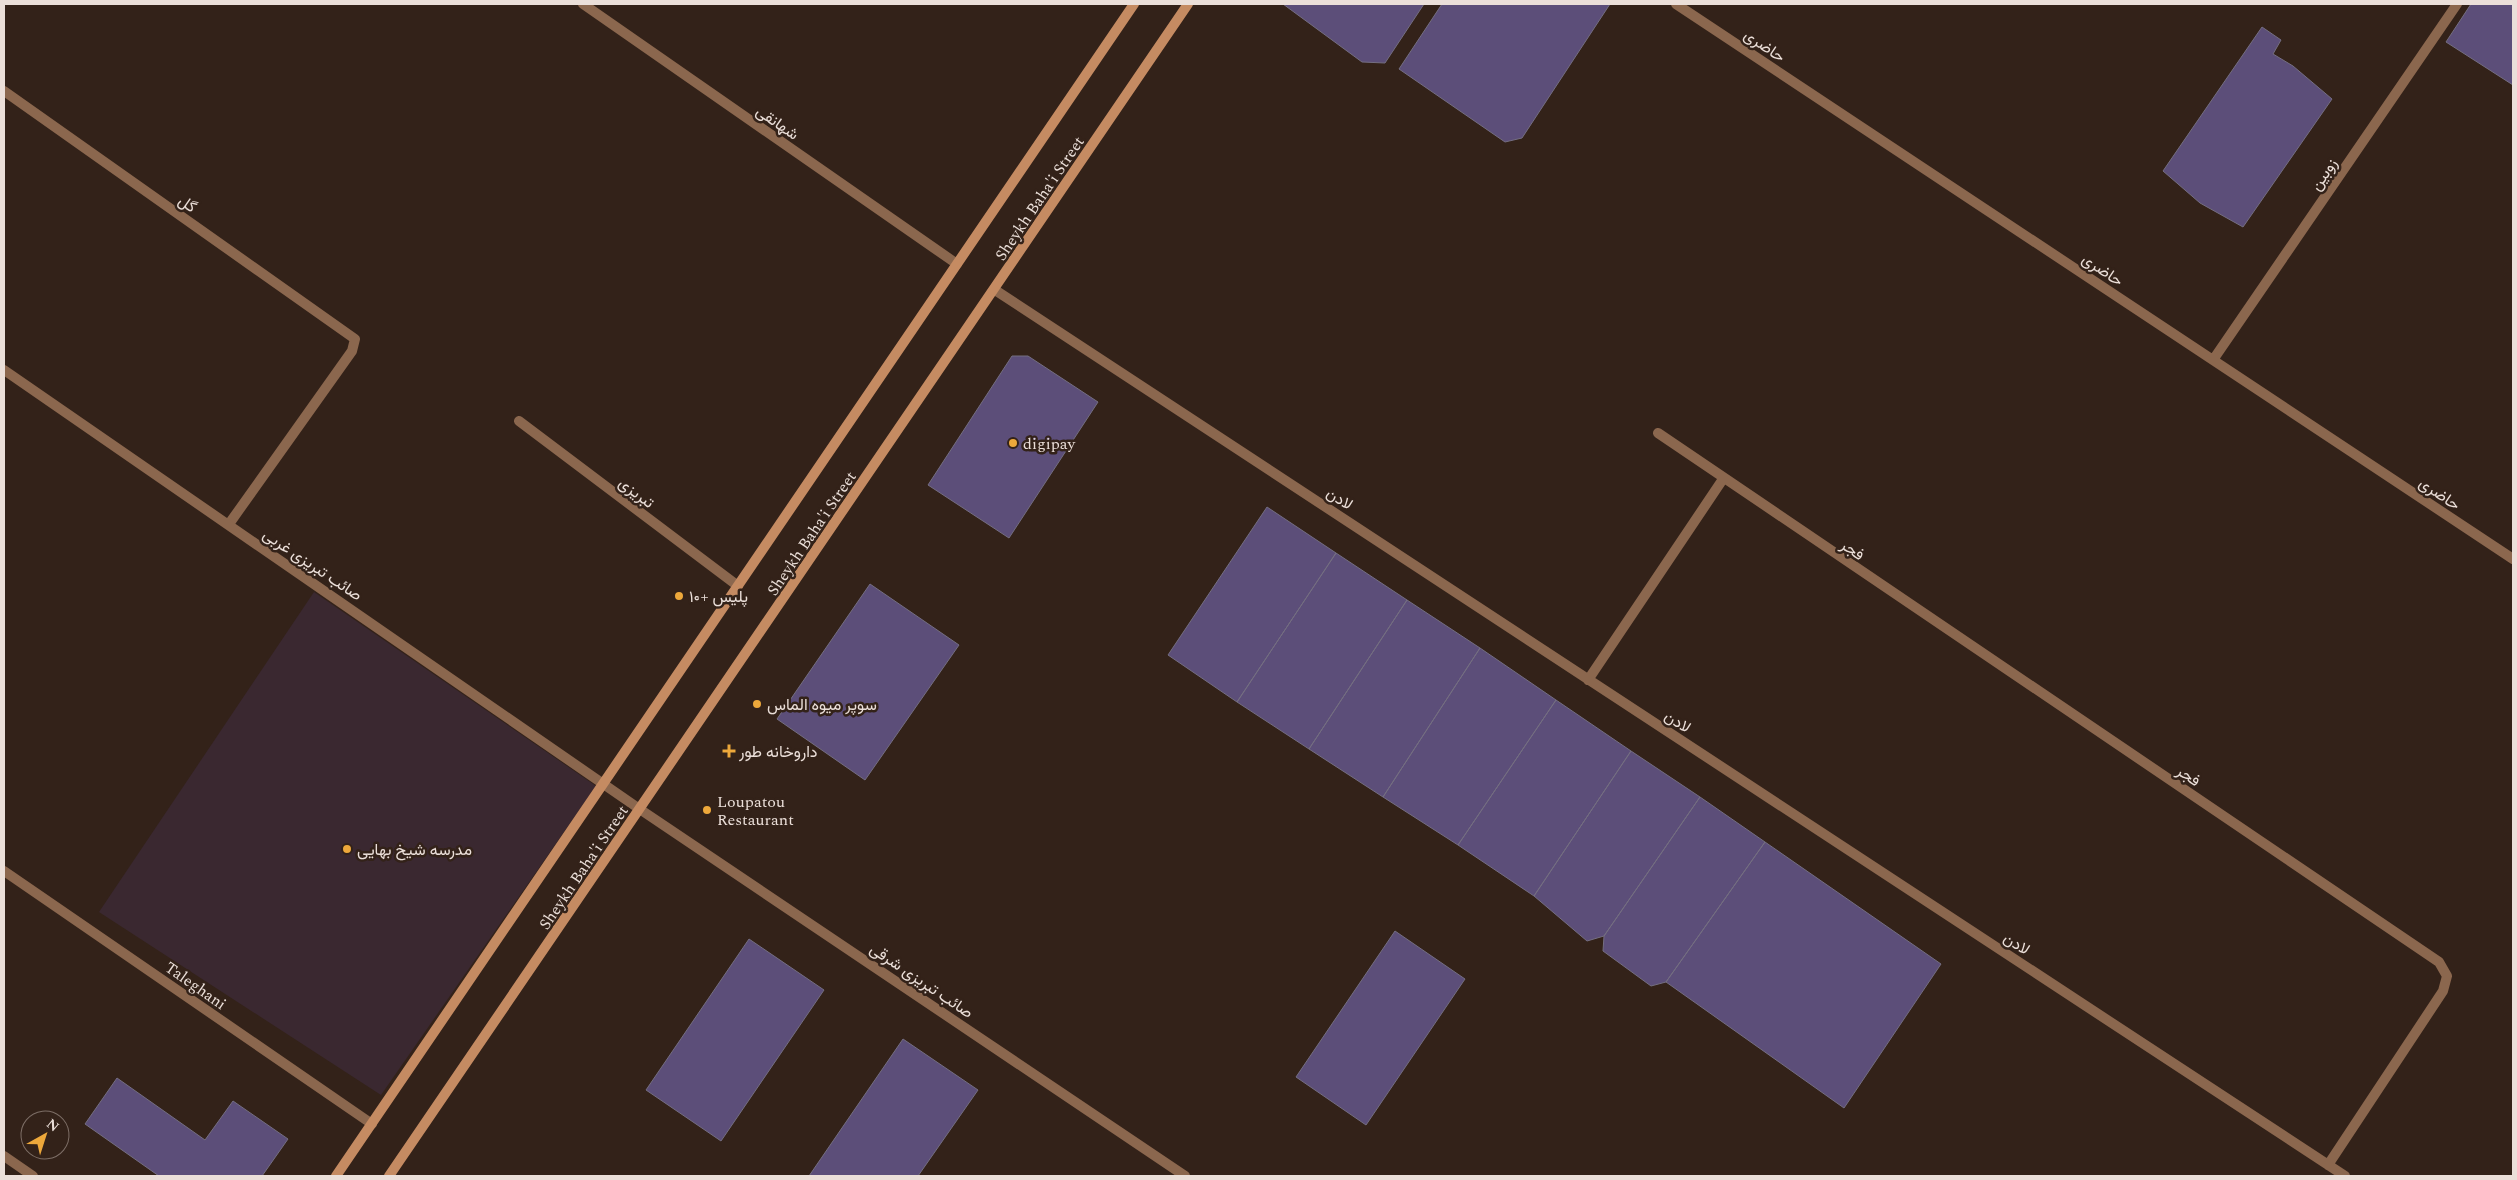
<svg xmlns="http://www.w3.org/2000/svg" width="2517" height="1180" font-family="Spectral,Vazirmatn,serif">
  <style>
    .education { fill: #3a2830 }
    .building { fill: #5c4e79; stroke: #746e81 }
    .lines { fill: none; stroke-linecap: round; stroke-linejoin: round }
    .service { stroke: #8b674e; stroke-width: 10 }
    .minor { stroke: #8b674e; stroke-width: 10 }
    .tertiary { stroke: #8b674e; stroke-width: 10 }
    .secondary { stroke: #c58b62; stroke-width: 10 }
    .poi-dot { fill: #eda83b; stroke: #332219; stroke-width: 2 }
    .labels { text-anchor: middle; stroke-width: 5; stroke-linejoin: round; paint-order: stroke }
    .street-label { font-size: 16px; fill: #ebdfd9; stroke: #332219 }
    .poi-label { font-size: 16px; fill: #ebdfd9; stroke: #332219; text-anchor: start }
  </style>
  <rect width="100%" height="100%" fill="#332219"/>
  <path class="education" d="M314,592L596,786L381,1095L99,912Z"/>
  <path class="building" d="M1283,4H1424L1385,63L1362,62Z
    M1442,4H1610L1522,138L1505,142L1399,69Z
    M2471,4H2513V85L2446,42Z
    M2262,27L2281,40L2273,54L2293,66L2332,99L2243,227L2200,203L2163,171Z
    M1012,356H1028L1098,402L1009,538L928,485Z
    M1267,507L1336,553L1237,702L1168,655Z
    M1336,553L1407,600L1309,749L1237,702Z
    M870,584L959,645L865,780L777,719Z
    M1407,600L1480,648L1383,797L1309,749Z
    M1480,648L1556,700L1458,845L1383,797Z
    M1556,700L1631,751L1534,896L1458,845Z
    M1631,751L1700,797L1604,936L1587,941L1534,896Z
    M1700,797L1765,842L1666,982L1651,986L1603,951L1604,936Z
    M1765,842L1941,964L1844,1108L1666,982Z
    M1395,931L1465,979L1366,1125L1296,1077Z
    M749,939L824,990L721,1141L646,1090Z
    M903,1039L978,1090L918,1176H809Z
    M117,1078L205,1140L233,1101L288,1139L262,1176H159L85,1124Z"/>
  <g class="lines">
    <path class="service" d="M519,421L738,586"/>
    <path class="minor" d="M583,4L957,264
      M1676,4L2513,559
      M4,91L355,339L352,351L229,524
      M995,290L2345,1176
      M2213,360L2457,4
      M1658,433L2439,962L2447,976L2443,991L2328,1165
      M1588,680L1723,479
      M4,871L372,1124
      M4,1156L33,1176"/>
    <path class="tertiary" d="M4,370L641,810L1185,1176"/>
    <path class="secondary" d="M336,1176L1134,4
      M389,1176L1188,4"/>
  </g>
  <g class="poi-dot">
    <circle cx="1013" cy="443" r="5"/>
    <circle cx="679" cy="596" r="5"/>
    <circle cx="757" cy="704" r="5"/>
    <path d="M726.5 743.5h5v5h5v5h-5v5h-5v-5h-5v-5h5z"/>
    <circle cx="707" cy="810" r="5"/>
    <circle cx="347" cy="849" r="5"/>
  </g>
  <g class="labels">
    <g class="street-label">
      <text transform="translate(1765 45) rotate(34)" y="6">حاضری</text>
      <text transform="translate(778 122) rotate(35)" y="6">شهانقی</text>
      <text transform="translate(2323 174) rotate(-56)" y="6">زوبین</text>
      <text transform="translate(1039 198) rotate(-56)" y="6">Sheykh Baha'i Street</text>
      <text transform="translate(188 203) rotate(35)" y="6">گل</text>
      <text transform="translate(2103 269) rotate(34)" y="6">حاضری</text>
      <text transform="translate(637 492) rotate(37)" y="6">تبریزی</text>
      <text transform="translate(2440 493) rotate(34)" y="6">حاضری</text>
      <text transform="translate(1340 498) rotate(33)" y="6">لادن</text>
      <text transform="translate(811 533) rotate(-56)" y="6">Sheykh Baha'i Street</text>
      <text transform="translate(1853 549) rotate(34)" y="6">فجر</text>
      <text transform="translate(313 564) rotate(34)" y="6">صائب تبریزی غربی</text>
      <text transform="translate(1678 721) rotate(33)" y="6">لادن</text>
      <text transform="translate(2189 775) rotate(34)" y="6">فجر</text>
      <text transform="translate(583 867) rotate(-56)" y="6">Sheykh Baha'i Street</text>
      <text transform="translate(2017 943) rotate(33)" y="6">لادن</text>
      <text transform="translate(922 980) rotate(34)" y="6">صائب تبریزی شرقی</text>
      <text transform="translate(196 985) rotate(35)" y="6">Taleghani</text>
    </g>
    <g class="poi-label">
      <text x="1023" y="449">digipay</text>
      <text x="689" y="602">پلیس +۱۰</text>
      <text x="767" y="710">سوپر میوه الماس</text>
      <text x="739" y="757">داروخانه طور</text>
      <text x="717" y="807">Loupatou<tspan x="717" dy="18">Restaurant</tspan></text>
      <text x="357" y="855">مدرسه شیخ بهایی</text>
    </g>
  </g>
  <rect width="2517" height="1180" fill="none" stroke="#ebdfd9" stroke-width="10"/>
  <g transform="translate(45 1135) rotate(39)"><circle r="24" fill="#332219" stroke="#7d6e66"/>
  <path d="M0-4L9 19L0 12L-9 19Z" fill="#eda83b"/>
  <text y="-8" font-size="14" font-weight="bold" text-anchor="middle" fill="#ebdfd9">N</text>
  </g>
</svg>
